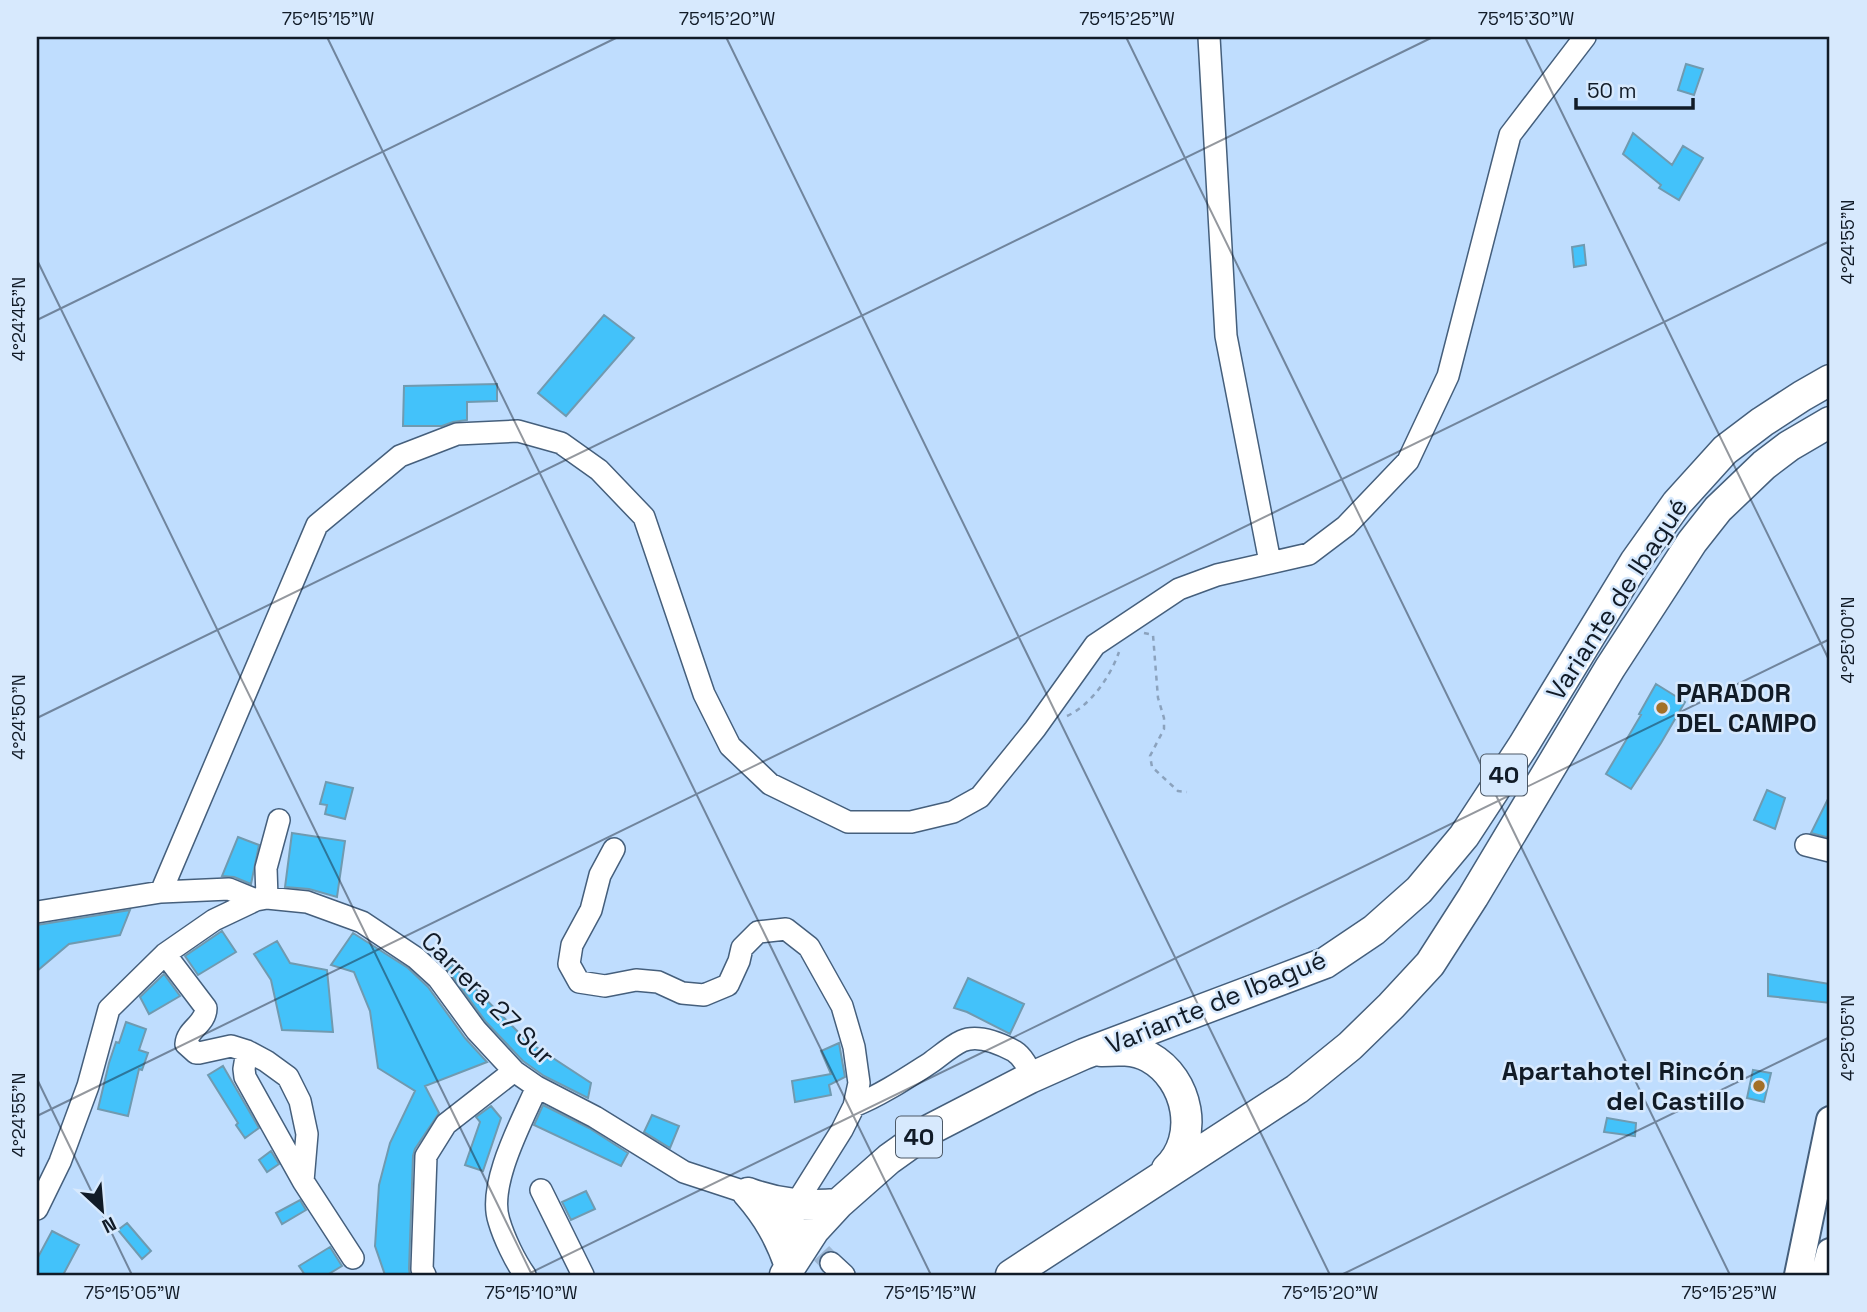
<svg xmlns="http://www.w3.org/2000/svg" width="1867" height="1312" font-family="'Space Grotesk',sans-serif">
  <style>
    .building { fill: #43c2fa; stroke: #709ab0; stroke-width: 2 }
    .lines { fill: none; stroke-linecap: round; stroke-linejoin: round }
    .minor-tunnel { stroke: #9cb6d3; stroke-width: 21; stroke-dasharray: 21 10; stroke-linecap: butt }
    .minor-casing { stroke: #455f7c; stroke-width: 24 }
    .major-casing { stroke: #455f7c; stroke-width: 30 }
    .highway-casing { stroke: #455f7c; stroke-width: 33 }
    .path { stroke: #8ba2bd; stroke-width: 2.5; stroke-dasharray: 5 5; stroke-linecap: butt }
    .minor { stroke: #fff; stroke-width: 21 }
    .major { stroke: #fff; stroke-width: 26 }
    .highway { stroke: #fff; stroke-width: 30 }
    .ticks { fill: none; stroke: #111b27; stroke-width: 2; stroke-opacity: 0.45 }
    .poi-dot { fill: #a37027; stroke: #d7e9fd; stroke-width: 2.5 }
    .labels { text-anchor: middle; stroke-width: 5; stroke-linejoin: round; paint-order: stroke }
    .shield { fill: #d7e9fd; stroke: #4c5967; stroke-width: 2 }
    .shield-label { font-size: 24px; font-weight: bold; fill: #111b27 }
    .street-label { font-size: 26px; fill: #111b27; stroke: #d7e9fd }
    .poi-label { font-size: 26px; font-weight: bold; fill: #111b27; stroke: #d7e9fd; text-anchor: start }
    .neatline { fill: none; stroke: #111b27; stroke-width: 2.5 }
    .ticks-label { font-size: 18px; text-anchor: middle; fill: #111b27 }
  </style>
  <rect width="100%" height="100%" fill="#bfddfe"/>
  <path class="building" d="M1686,64L1703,69L1694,95L1678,90Z
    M1633,133L1672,165L1683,146L1703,158L1679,200L1659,188L1661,185L1623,154Z
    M1584,245L1586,265L1574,267L1572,247Z
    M604,315L634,338L566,416L538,393Z
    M497,384V401L467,402V420L453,422L442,426H403L404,386Z
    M1656,684L1685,702L1661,743L1631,789L1606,774L1641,715L1639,714Z
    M326,782L353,788L345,819L325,814L327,805L320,804Z
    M1767,790L1785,798L1775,829L1754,820Z
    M1830,795V838L1811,833Z
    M292,833L345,841L337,897L309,889L285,887Z
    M238,837L259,845L251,884L234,877L222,876Z
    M130,910L120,935L69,944L37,971V925Z
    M222,931L236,952L198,975L185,956Z
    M353,933L408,968L428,987L465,1038L487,1062L425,1086L439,1113L415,1149L413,1156L409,1269L410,1275H385L375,1246L379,1185L390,1143L415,1091L378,1068L370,1011L354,972L331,965Z
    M277,941L290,963L327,970L333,1032L282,1030L271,980L254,954Z
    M452,965L527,1041L591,1083L588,1098L544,1076L523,1061L486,1022L447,969Z
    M164,974L180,996L149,1014L140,997Z
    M1768,974L1830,984V1003L1768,996Z
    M968,978L1024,1004L1010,1034L967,1012L954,1008Z
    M126,1022L146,1029L139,1050L148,1053L142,1070L139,1069L128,1116L98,1109L109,1063L116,1042L119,1043Z
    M839,1043L845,1077L829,1085L831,1095L795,1102L792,1081L831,1074L821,1051Z
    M223,1066L259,1128L245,1138L236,1125L238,1123L208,1075Z
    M1753,1070L1771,1073L1764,1102L1747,1098Z
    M543,1105L589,1128L628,1153L621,1166L534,1125Z
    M491,1106L501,1118L483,1171L465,1165L480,1122L476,1117Z
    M652,1115L679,1126L670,1148L644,1132Z
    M1607,1118L1636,1123L1635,1136L1604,1132Z
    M271,1151L279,1164L267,1172L259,1160Z
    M586,1191L595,1209L571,1220L562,1202Z
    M300,1200L306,1210L282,1224L276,1213Z
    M127,1223L151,1251L142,1259L118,1230Z
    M52,1231L79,1245L63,1275H41L37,1273V1259Z
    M330,1247L342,1266L327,1275H305L299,1266Z"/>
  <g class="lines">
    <path class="minor-tunnel" d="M800,1231L831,1263"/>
    <g class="minor-casing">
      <path id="minor" d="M1209,37L1226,336L1270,562
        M1806,845L1830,851
        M614,849L600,875L591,910L572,945L569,964L579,982L605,986L636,980L658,982L682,993L704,995L728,985L739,961L742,948L758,932L786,929L809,947L842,1006L854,1047L859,1083L854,1106L842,1130L795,1205
        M161,892L317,525L400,456L457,434L518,431L561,443L599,470L644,517L704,694L730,746L770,784L848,822H911L953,812L980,797L1035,729L1095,645L1179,589L1217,575L1309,554L1346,526L1408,461L1448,376L1510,135L1585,37
        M267,898L266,868L279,820
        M37,912L161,892L229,889L256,900
        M165,954L206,1008C206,1024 187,1029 186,1044L196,1053H199L231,1046L247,1051L266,1061L288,1077L300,1101L307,1134L303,1181
        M247,1051L244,1069L245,1077L303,1181L353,1258
        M854,1106C881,1095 905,1079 930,1063C940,1056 951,1046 962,1041C978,1034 999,1043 1014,1051C1022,1056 1030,1068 1030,1078
        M541,1190L583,1275
        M37,1209L60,1162L88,1086L109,1009L165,954L214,920L256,900L267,898L307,902L362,922L416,958L438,978L476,1030L514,1071L537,1087L595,1117L684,1172L748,1193L767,1204L790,1220L800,1231
        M831,1263L844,1275
        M425,1275L422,1269L426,1156L446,1124L514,1071
        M525,1275C515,1261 504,1238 499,1221C487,1185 522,1121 537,1087"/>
    </g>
    <g class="major-casing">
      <path id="major" d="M1798,1275L1830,1120
        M1824,1275L1830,1252"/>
    </g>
    <g class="highway-casing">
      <path id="highway" d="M1101,1051C1118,1050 1134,1049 1149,1057C1189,1079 1200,1138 1167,1169
        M748,1193C768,1216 780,1237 790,1266L785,1275
        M748,1193C778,1204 805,1207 838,1204
        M785,1275L814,1230L838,1204L889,1159L931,1129L1030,1078L1084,1054L1325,963L1374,930L1419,890L1464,836L1523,746L1635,562L1677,503L1725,450L1762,422L1802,396L1830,380
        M1011,1275L1297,1089L1350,1046L1391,1006L1430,964L1473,897L1610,668L1692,542L1718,509L1764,465L1789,446L1830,422"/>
    </g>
    <path class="path" d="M1144,633L1153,635L1158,698L1164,718V729L1150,756L1152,767L1178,791L1187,792
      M1067,716C1091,705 1110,677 1119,652"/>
    <use href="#minor" class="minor"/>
    <use href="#major" class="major"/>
    <use href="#highway" class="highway"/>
  </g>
  <path class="ticks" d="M327,37L931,1275M726,37L1330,1275M1126,37L1730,1275M1525,37L1830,662M37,260L532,1275M37,320L618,37M37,718L1433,37M37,1079L132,1275M37,1116L1830,241M526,1275L1830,639M1341,1275L1830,1037"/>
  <g class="poi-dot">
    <circle cx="1662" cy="708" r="7"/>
    <circle cx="1759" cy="1086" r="7"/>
  </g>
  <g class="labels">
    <g class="shield">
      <rect x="1481" y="754.5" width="46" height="41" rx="5"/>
      <rect x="896" y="1116.5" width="46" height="41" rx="5"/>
    </g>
    <g class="shield-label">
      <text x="1504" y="783">40</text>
      <text x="919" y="1145">40</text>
    </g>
    <g class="street-label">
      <text transform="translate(1617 599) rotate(-57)" y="9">Variante de Ibagué</text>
      <text transform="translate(488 998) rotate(45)" y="9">Carrera 27 Sur</text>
      <text transform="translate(1216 1002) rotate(-22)" y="9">Variante de Ibagué</text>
    </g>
    <g class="poi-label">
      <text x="1676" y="702">PARADOR<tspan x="1676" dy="30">DEL CAMPO</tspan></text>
      <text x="1745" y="1080" text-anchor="end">Apartahotel Rincón<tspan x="1745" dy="30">del Castillo</tspan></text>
    </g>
  </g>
  <rect width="1867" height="1312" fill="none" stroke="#d7e9fd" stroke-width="77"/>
  <g transform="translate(102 1210) rotate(154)" stroke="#d7e9fd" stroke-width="5" paint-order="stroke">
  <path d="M0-5L12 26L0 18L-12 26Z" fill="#111b27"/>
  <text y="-10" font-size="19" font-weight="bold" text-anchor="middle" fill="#111b27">N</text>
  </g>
  <path d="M1576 98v10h117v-10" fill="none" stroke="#111b27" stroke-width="3.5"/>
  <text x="1587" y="98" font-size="21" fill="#111b27" stroke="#d7e9fd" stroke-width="5" paint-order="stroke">50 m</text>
  <rect x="38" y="38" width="1790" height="1236" class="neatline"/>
  <g class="ticks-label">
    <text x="328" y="25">75°15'15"W</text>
    <text x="727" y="25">75°15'20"W</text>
    <text x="1127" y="25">75°15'25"W</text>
    <text x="1526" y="25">75°15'30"W</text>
    <text transform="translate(1848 242) rotate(-90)" y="6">4°24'55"N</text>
    <text transform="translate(19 319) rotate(-90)" y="6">4°24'45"N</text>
    <text transform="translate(1848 640) rotate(-90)" y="6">4°25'00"N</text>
    <text transform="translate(19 717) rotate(-90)" y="6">4°24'50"N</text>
    <text transform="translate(1848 1038) rotate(-90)" y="6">4°25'05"N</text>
    <text transform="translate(19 1115) rotate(-90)" y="6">4°24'55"N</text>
    <text x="132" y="1299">75°15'05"W</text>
    <text x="531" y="1299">75°15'10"W</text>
    <text x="930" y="1299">75°15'15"W</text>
    <text x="1330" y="1299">75°15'20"W</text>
    <text x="1729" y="1299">75°15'25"W</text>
  </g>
</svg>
